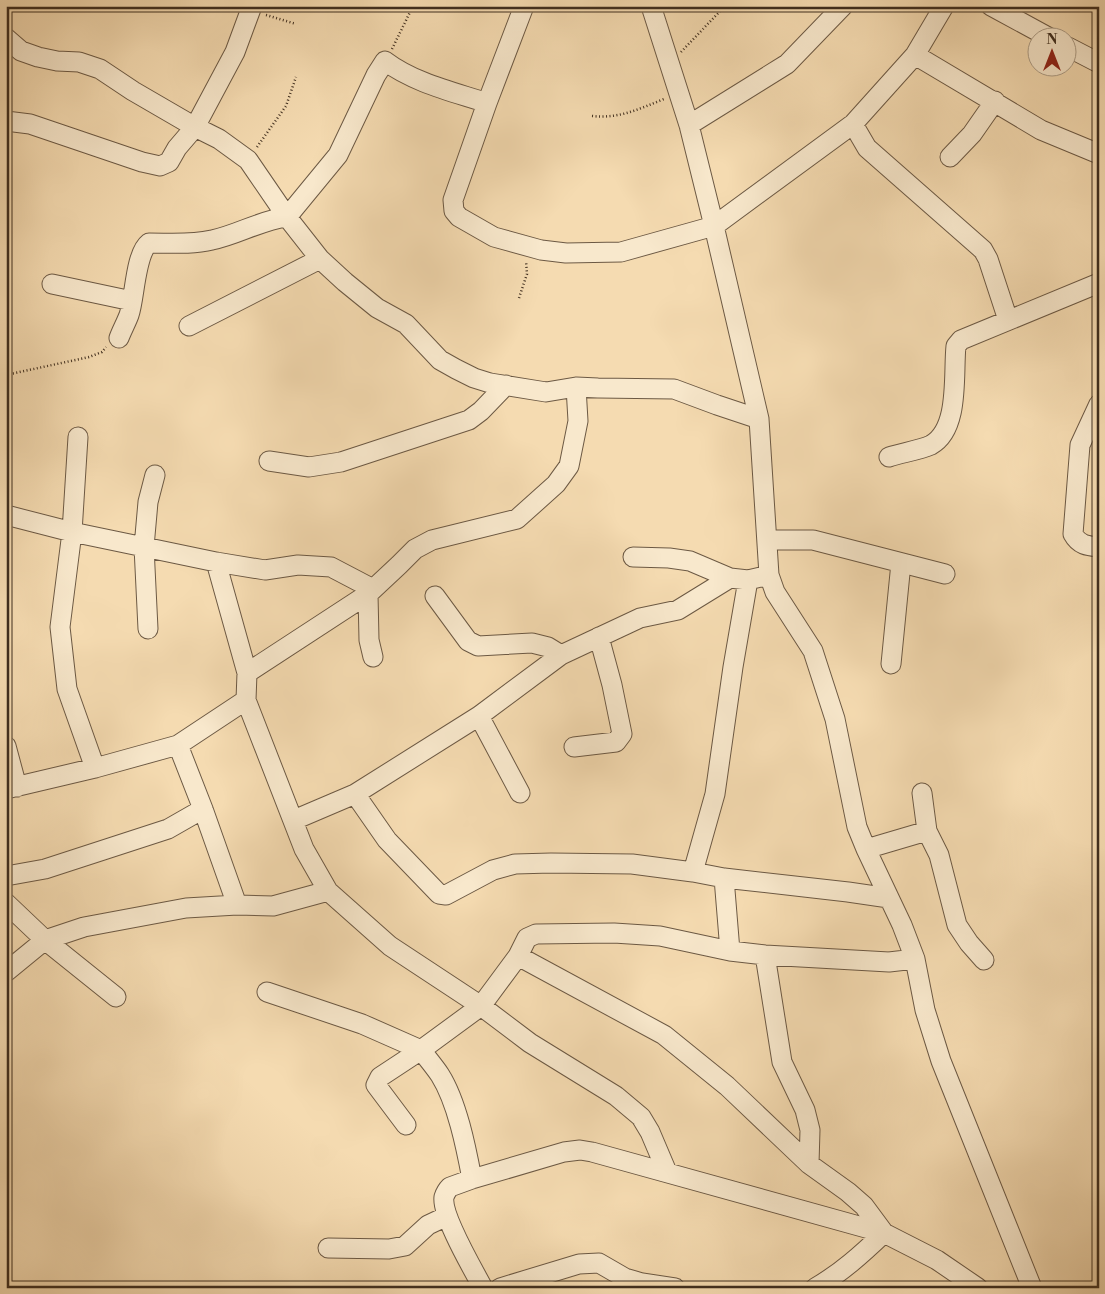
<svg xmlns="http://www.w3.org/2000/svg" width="1105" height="1294" font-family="'Libre Bodoni',serif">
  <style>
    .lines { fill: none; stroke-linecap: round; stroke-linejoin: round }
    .minor-casing { stroke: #6c5944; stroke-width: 21 }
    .path { stroke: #3f2e1f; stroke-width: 2.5; stroke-dasharray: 1 2.5; stroke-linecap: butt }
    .minor { stroke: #f8e8cc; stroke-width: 19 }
  </style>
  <rect width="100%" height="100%" fill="#f5dbb1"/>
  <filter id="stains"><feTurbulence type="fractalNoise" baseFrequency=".004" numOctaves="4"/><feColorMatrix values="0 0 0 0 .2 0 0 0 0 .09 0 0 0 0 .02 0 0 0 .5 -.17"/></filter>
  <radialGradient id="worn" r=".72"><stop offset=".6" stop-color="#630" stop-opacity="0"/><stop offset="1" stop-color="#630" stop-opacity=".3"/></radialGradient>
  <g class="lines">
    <g class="minor-casing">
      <path id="minor" d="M252,6L235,52L195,127L219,139L248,160L287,217L320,259L345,282L377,308L406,324L440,360L456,369L474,378L490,383L546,392L576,387L598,388L674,389L717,405L759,419
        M524,6L487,103L453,200L454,211L459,217L494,237L541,250L566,253L621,252L714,226L689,125L651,6
        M944,6L915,55L853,124L714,226L759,419L769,575L775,592L813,651L835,719L857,827L866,849L902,925L915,959L925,1010L941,1061L1032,1288
        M991,6L1050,38
        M6,38L21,51L38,57L57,61L79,62L100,69L133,91L195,127L177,148L169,162L160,166L142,162L30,124L6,121
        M1068,47L1099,63
        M915,55L1041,130L1099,154
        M853,124L867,148L983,250L988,259L1008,320
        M689,125L787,64L843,6
        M950,157L972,134L995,101
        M52,284L132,301
        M189,326L320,259
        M119,338C122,330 126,323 129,315C135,298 135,254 149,243C170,243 191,245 212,240C237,235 261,220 287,217L338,155L376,75L385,61C414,83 454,92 487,103
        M1099,404L1080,445L1073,534C1079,545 1087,546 1099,547
        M78,437L72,532L60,627L67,689L95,768
        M889,457C901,453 920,450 931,445C960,429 953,374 956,346L961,340L1099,283
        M269,461L309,467L341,462L469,420L481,411L506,385
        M6,515L72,532L216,562L265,570L298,565L331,567L373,589
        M767,540H813L945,574
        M633,557L669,558L690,561L730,578
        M216,562L247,673
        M368,594L369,640L373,657
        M435,596L468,641L478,646L532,643L548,647L561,655
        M148,629L144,547L148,502L155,475
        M891,664L901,563
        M479,716L520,793
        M178,745L203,809L237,905
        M6,746L17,787
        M574,747L616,742L622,734L612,685L599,637
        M6,789L95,768L178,745L246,700
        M922,793L927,831L939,855L957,925L969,943L984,960
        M355,794L387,840L439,894L446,895L493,870L515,864L551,863L632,864L693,872L724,878L848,892L889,898
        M294,820L355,794L479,716L561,655L640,618L678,610L730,578L748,580L769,575
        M866,849L927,831
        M693,872L715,794L733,667L748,580
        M6,876L45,869L168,829L203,809
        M724,878L730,951
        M328,891L304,849L246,700L247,673L368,594L399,565L415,549L432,540L517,519L556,484L569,466L578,421L576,387
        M6,903L45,940L116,997
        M765,955L782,1062L805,1110L810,1130L809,1164
        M518,956L664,1035L727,1086L809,1164L848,1192L864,1206L884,1233C862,1254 841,1273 815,1288
        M6,972L45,940L84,927L186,908L237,905L273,906L328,891L390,946L481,1006L421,1050C427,1058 434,1066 440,1075C457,1102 466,1147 472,1179L564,1152L580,1150L592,1152L884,1233L937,1260L978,1288
        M267,992L362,1024L421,1050L380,1077L376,1085L406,1125
        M667,1172L650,1132L641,1117L616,1096L530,1043L481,1006L518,956L527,938L536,934L614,933L660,936L730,951L765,955L889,962L915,959
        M472,1179L450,1187C448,1189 445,1194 444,1197C441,1215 474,1271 483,1288
        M328,1248L389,1249L405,1246L428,1225L447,1216
        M500,1288L579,1264L599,1263L625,1278L642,1283L675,1288"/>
    </g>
    <path class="path" d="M266,15L296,24
      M392,49L413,6
      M681,52L725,6
      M592,116C619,119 639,109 664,99
      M257,147L286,106L296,77
      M519,298L527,274L526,261
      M6,375L89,357L102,352L106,347"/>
    <use href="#minor" class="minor"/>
  </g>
  <rect width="1105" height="1294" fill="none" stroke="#f5dbb1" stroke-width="25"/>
  <rect x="8" y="8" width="1090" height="1279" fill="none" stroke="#3f2e1f" stroke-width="2.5"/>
  <rect x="12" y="12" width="1080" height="1269" fill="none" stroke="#3f2e1f"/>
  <g transform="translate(1052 52)"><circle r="24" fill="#f8e8cc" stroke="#ae9e87"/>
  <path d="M0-4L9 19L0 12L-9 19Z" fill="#8f2418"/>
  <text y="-8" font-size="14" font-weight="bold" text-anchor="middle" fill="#3f2e1f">N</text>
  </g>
  <rect width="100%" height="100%" filter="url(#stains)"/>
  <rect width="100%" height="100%" fill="url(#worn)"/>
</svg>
